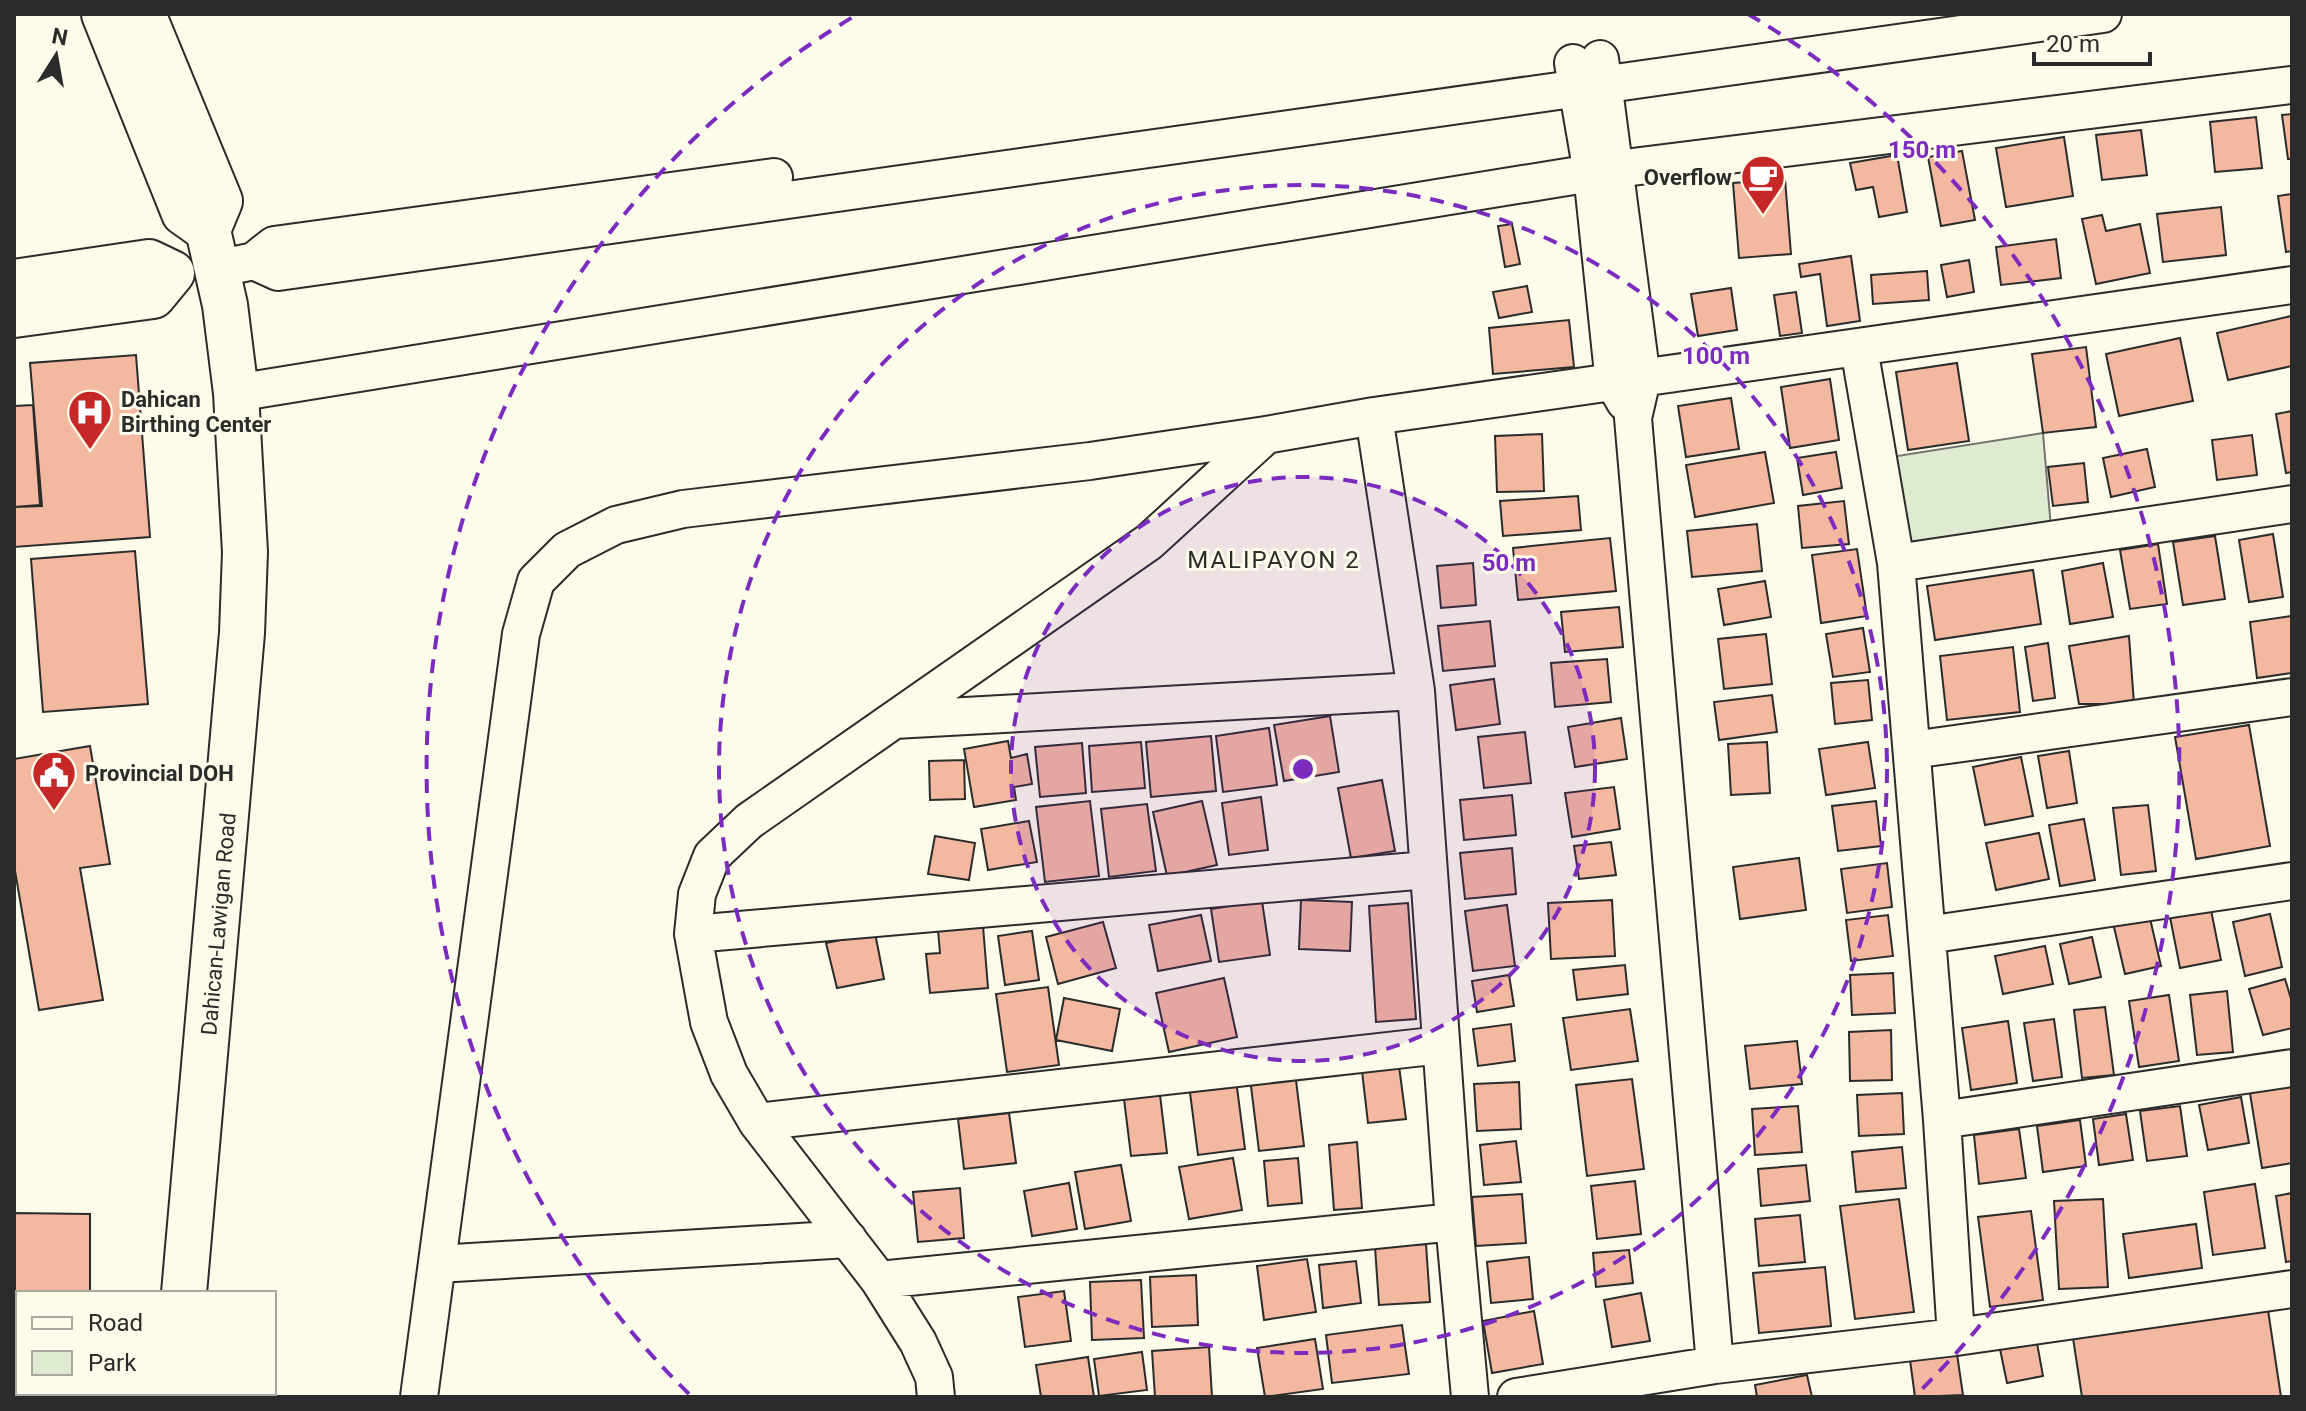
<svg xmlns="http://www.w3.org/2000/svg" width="2306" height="1411" font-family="Roboto,sans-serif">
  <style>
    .green { fill: #deebd1; stroke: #74746e; stroke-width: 2 }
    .building { fill: #f2b8a0; stroke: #2b2b2b; stroke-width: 2 }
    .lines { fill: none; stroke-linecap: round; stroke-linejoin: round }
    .street-casing { stroke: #2b2b2b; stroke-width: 40 }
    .secondary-casing { stroke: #2b2b2b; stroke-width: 48 }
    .street { stroke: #fdfbea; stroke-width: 36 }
    .secondary { stroke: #fdfbea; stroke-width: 44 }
    .ring { fill: none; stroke: #7b2cbf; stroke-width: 4; stroke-dasharray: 14 10 }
    .labels { text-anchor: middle; stroke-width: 6; stroke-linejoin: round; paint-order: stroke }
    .poi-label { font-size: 22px; font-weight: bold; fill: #2b2b2b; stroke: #fdfbea; text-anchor: start }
    .street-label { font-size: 22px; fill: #2b2b2b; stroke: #fdfbea }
    .neighbourhood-label { font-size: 24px; letter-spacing: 2px; fill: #2b2b2b; stroke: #fdfbea }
    .centre { fill: #7b2cbf; stroke: #fdfbea; stroke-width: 4 }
    .ring-label { font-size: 24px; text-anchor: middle; font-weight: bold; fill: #7b2cbf; stroke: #fdfbea; stroke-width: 6; stroke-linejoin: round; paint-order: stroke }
  </style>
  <rect width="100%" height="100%" fill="#fdfbea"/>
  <path class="green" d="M2043,433L2052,540L1896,563L1878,459Z"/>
  <path class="building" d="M2292,114V159H2288L2282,115Z
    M2256,117L2262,168L2215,172L2210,122Z
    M2141,130L2147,175L2102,180L2096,135Z
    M2064,137L2073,196L2006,207L1996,148Z
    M1962,151L1975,220L1941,226L1928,157Z
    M1897,155L1907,212L1879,217L1873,187L1856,190L1850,163Z
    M1785,179L1791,254L1739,258L1733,183Z
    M2292,194V251L2286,252L2278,196Z
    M2221,207L2226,255L2163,262L2157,214Z
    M2102,215L2106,231L2140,224L2150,273L2096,284L2082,219Z
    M1512,224L1520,264L1505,267L1498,226Z
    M2056,239L2061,278L2001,285L1996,247Z
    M1851,256L1860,321L1827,326L1820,274L1801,277L1799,264Z
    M1969,260L1974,292L1947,297L1941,265Z
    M1927,271L1929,300L1873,304L1871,275Z
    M1527,286L1532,312L1499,318L1493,292Z
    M1731,288L1737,330L1698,336L1691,294Z
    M1796,292L1802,333L1780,336L1774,295Z
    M2291,316L2292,366L2228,380L2217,333Z
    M1569,320L1574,367L1493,374L1489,328Z
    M2180,338L2193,401L2119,416L2106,354Z
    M2086,347L2096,427L2043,433L2032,354Z
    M136,355L150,537L14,547V507L42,506L30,363Z
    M1957,363L1969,441L1908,450L1896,372Z
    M1830,379L1839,440L1790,448L1781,387Z
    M1731,398L1739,449L1686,457L1678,406Z
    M33,405L40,505L14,507V406Z
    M2292,411V472L2286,473L2276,414Z
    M1542,434L1544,491L1497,492L1495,436Z
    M2252,435L2257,475L2217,480L2212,440Z
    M2147,449L2155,487L2111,497L2103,458Z
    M1765,452L1774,503L1695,517L1686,465Z
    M1836,452L1842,488L1803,495L1797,458Z
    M2084,463L2088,502L2053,506L2048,467Z
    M1578,496L1581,530L1503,536L1500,501Z
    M1844,501L1849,544L1802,548L1798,506Z
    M1757,524L1762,571L1692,577L1687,531Z
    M2273,534L2283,597L2249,602L2239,540Z
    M2215,536L2225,599L2183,605L2173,542Z
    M1610,538L1616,591L1518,600L1513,548Z
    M2158,544L2167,604L2130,609L2120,550Z
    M1857,549L1867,616L1821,623L1812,555Z
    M135,551L148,704L43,712L31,559Z
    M1473,563L1476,605L1441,608L1437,566Z
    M2103,563L2113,617L2070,624L2062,571Z
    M2033,570L2041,624L1935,640L1927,586Z
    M1765,581L1771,617L1724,625L1718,589Z
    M1619,607L1623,647L1565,652L1561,612Z
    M2292,616V673L2257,678L2250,622Z
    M1490,621L1495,666L1443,671L1438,626Z
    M1863,628L1870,672L1833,677L1826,634Z
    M1766,634L1772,684L1724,689L1718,639Z
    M2129,636L2134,704H2079L2069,646Z
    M2048,643L2055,698L2033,701L2025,647Z
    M2013,647L2020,712L1947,720L1940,656Z
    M1607,659L1611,702L1555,707L1551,663Z
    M1494,679L1500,724L1456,730L1450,685Z
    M1868,680L1872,720L1835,724L1831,683Z
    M1772,695L1777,732L1719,740L1714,702Z
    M1330,716L1339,772L1284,781L1274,725Z
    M1621,718L1627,759L1575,767L1568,727Z
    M2249,725L2270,846L2196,859L2175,737Z
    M1269,728L1277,785L1223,792L1216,736Z
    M1525,732L1531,783L1484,788L1478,737Z
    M1211,736L1216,791L1151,797L1146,742Z
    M1008,741L1011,758L1027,754L1032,784L1014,787L1016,800L974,807L964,749Z
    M1141,742L1145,788L1092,792L1089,746Z
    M1767,742L1770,793L1731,795L1728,744Z
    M1868,742L1875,788L1826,795L1819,749Z
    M1082,743L1086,793L1040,797L1035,747Z
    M90,746L110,864L80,868L103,1000L39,1010L14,865V759Z
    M2069,751L2077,803L2047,808L2038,756Z
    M2021,757L2033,816L1985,825L1973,767Z
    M964,760L965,799L930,800L929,761Z
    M1382,780L1395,851L1351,858L1338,788Z
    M1614,787L1620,829L1572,837L1565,793Z
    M1512,795L1516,835L1464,840L1460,800Z
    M1261,797L1268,850L1229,855L1222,803Z
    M1090,801L1099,876L1045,882L1036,807Z
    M1202,801L1217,865L1167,876L1153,812Z
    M1876,801L1881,846L1838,851L1832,806Z
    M1147,804L1156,871L1109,877L1101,809Z
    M2148,805L2156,871L2121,875L2113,808Z
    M2084,819L2095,880L2060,886L2049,825Z
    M1029,821L1037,862L988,870L981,829Z
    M2039,833L2049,879L1996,890L1986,843Z
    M935,836L975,843L969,880L928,874Z
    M1611,842L1616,875L1579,879L1574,846Z
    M1512,848L1516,894L1465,899L1460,853Z
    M1799,858L1806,910L1740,919L1733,867Z
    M1887,863L1892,907L1847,913L1841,869Z
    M1301,900L1352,902L1350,951L1299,949Z
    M1612,900L1615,956L1551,959L1548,903Z
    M1262,901L1270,955L1219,962L1211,909Z
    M1408,903L1416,1019L1376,1022L1369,906Z
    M1507,905L1515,966L1473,971L1465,911Z
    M2211,910L2221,960L2180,968L2170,917Z
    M2149,914L2161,966L2125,974L2113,923Z
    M2270,914L2282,967L2245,976L2233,922Z
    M1201,915L1211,961L1158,971L1149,925Z
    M1888,915L1893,956L1851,961L1846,920Z
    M1103,922L1116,968L1058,984L1046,937Z
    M983,926L988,988L930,993L926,954L940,953L938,930Z
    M1032,931L1039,980L1005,985L998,936Z
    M875,933L884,979L837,988L826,943Z
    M2092,937L2101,977L2069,984L2060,944Z
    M2045,946L2053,984L2003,994L1995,956Z
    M1625,965L1628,994L1577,1000L1573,970Z
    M1893,973L1895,1013L1852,1015L1850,975Z
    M1509,975L1514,1006L1477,1012L1472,981Z
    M1224,978L1237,1037L1169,1052L1156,993Z
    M2285,979L2292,1002V1028L2263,1035L2249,989Z
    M1048,987L1059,1065L1007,1072L996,994Z
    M2227,991L2233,1052L2197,1055L2190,995Z
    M2169,995L2179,1061L2139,1067L2129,1001Z
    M1064,998L1120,1009L1112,1051L1056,1040Z
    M2105,1007L2114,1075L2082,1078L2074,1010Z
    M1630,1009L1638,1061L1571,1070L1563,1018Z
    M2054,1019L2062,1077L2033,1081L2024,1023Z
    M2008,1021L2017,1083L1971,1090L1962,1028Z
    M1511,1024L1515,1061L1478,1066L1473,1029Z
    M1891,1030L1892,1080L1850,1081L1849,1032Z
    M1797,1041L1802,1084L1750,1089L1745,1046Z
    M1399,1066L1406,1119L1368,1123L1362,1071Z
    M1295,1072L1304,1146L1259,1151L1250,1078Z
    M1632,1079L1644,1169L1587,1176L1576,1085Z
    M1236,1080L1245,1149L1198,1155L1189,1085Z
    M2292,1080V1163L2262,1168L2249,1087Z
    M1519,1082L1521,1129L1477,1131L1474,1084Z
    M1902,1093L1904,1134L1859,1136L1857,1095Z
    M1160,1095L1167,1153L1131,1156L1124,1099Z
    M2241,1097L2249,1143L2208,1150L2199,1105Z
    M1798,1106L1802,1152L1755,1155L1752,1109Z
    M2180,1106L2187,1156L2147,1161L2140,1111Z
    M1009,1113L1016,1163L964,1169L958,1119Z
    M2126,1114L2133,1160L2099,1165L2093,1119Z
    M2080,1120L2086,1166L2043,1172L2037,1126Z
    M2019,1129L2026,1178L1979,1184L1974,1135Z
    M1516,1141L1521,1182L1484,1185L1480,1145Z
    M1357,1142L1362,1208L1334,1210L1329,1145Z
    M1902,1147L1906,1188L1856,1192L1852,1152Z
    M1233,1158L1242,1210L1189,1219L1179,1167Z
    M1298,1158L1302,1203L1268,1206L1264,1161Z
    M1121,1165L1131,1221L1085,1229L1075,1172Z
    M1806,1165L1810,1201L1761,1206L1758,1169Z
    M1635,1181L1641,1234L1597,1239L1591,1186Z
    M1069,1183L1077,1229L1032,1236L1024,1191Z
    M2255,1184L2265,1248L2213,1255L2204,1192Z
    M960,1188L964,1238L918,1242L913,1192Z
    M2292,1193V1261L2286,1262L2276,1196Z
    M1522,1194L1526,1243L1476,1246L1472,1197Z
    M1899,1199L1914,1312L1855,1319L1840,1206Z
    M2103,1199L2108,1287L2059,1289L2054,1201Z
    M2031,1211L2043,1300L1990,1307L1978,1217Z
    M14,1213L90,1214V1293H18V1304H14Z
    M1800,1215L1805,1262L1759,1266L1755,1219Z
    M2196,1224L2202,1268L2129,1278L2123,1234Z
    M1426,1244L1430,1302L1379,1305L1375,1247Z
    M1629,1250L1633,1283L1596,1287L1593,1253Z
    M1529,1257L1533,1299L1491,1303L1487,1262Z
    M1307,1259L1316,1312L1264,1320L1257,1266Z
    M1356,1261L1361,1303L1323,1308L1319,1265Z
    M1825,1267L1831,1326L1759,1333L1753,1273Z
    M1196,1275L1198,1325L1152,1327L1150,1277Z
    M1141,1280L1144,1338L1092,1340L1090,1282Z
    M1064,1291L1071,1341L1025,1347L1018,1297Z
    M1641,1293L1650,1341L1612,1347L1604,1300Z
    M2268,1310L2281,1397H2082L2073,1338Z
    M1534,1311L1543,1364L1492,1373L1483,1321Z
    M1402,1325L1409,1374L1332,1383L1326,1335Z
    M1315,1339L1323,1389L1265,1397L1257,1348Z
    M2037,1343L2043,1376L2007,1383L2000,1349Z
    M1209,1347L1212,1397H1155L1152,1351Z
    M1142,1352L1147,1390L1099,1396L1094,1359Z
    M1957,1354L1963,1395L1915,1397L1910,1360Z
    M1088,1357L1094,1397H1041L1036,1365Z
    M1807,1375L1812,1397H1757L1755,1385Z"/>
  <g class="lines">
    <g class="street-casing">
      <path id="street" d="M1600,59L1642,379L1633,418L1715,1365
        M1573,63L1592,173L1614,383L1625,402
        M254,261L278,272C887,186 1495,97 2103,14
        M235,265L254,261L274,245L774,177
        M1859,348L1896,563L1942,1120L1956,1337
        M236,393L1616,169L2290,85
        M1374,416L1416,691L1454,1222L1470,1397
        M1896,563L2292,504
        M894,720L1416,691
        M1912,750L2292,697
        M693,934L1427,870
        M1927,935L2292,881
        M1942,1120L2292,1068
        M757,1122L1441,1045
        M438,1264L848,1239
        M879,1280L1454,1222
        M419,1397L521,634L536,581L567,550L616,525L683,509L1090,461L1266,435L1374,416L2292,285
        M936,1397L934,1377L918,1342L879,1280L757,1122L729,1074L709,1022L693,934L697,894L712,856L749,821L1149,542L1266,435
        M1516,1397L1715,1365L1956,1337L2292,1289"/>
    </g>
    <g class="secondary-casing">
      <path id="secondary" d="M104,14L184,213L208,230
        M143,14L220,201L208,230L225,305L236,393L245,552L242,633L184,1293
        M14,282L149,262L172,273
        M14,315L153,296L172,273
        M174,1397V1393"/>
    </g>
    <use href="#street" class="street"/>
    <use href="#secondary" class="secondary"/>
  </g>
  <circle cx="1303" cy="769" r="292" fill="#7b2cbf" fill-opacity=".12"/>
  <g class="ring">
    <circle cx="1303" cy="769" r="292"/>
    <circle cx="1303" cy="769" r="584"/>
    <path d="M689 1394A876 876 0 0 1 858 14M1748 14A876 876 0 0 1 1917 1394"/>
  </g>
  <defs>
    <g id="cafe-pin" transform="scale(2.3)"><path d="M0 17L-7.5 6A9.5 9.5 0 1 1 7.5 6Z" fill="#c62828" stroke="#fdfbea"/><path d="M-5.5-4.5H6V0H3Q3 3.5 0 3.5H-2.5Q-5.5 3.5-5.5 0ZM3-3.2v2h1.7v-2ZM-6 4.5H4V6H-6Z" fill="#fff"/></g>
    <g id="hospital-pin" transform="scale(2.3)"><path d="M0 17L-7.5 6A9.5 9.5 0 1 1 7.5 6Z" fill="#c62828" stroke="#fdfbea"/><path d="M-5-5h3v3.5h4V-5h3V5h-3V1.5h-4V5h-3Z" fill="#fff"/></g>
    <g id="civic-pin" transform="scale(2.3)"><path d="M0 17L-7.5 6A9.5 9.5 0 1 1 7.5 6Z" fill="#c62828" stroke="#fdfbea"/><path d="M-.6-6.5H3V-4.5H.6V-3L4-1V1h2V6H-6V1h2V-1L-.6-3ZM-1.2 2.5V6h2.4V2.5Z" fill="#fff"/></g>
  </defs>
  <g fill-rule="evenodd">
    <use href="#cafe-pin" x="1763" y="177"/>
    <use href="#hospital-pin" x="90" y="412"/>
    <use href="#civic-pin" x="54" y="773"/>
  </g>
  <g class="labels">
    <g class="poi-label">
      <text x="1732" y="185" text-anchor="end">Overflow</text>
      <text x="121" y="407">Dahican<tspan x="121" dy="25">Birthing Center</tspan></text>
      <text x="85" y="781">Provincial DOH</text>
    </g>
    <g class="street-label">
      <text transform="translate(218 924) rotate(-85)" y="8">Dahican-Lawigan Road</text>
    </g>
    <g class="neighbourhood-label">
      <text x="1274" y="568">MALIPAYON 2</text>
    </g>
  </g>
  <circle cx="1303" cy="769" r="12" class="centre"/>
  <g class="ring-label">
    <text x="1922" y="158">150 m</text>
    <text x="1716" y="364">100 m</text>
    <text x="1509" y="571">50 m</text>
  </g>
  <rect width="2306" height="1411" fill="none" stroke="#2b2b2b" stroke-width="32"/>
  <rect x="16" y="1291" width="260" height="104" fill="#fdfbea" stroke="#a9a89e" stroke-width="2"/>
  <rect x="32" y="1317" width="40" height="12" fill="#fdfbea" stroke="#a9a89e" stroke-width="2"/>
  <text x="88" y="1331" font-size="24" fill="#2b2b2b">Road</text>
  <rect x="32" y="1351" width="40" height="24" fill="#deebd1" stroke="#a9a89e" stroke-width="2"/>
  <text x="88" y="1371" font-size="24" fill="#2b2b2b">Park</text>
  <g transform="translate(56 56) rotate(11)" stroke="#fdfbea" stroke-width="6" paint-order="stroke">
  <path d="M0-6L14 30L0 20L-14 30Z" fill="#2b2b2b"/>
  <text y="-12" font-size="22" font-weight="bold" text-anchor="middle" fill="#2b2b2b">N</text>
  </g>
  <path d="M2034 52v12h116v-12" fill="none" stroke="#2b2b2b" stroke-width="4"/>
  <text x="2046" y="52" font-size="24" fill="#2b2b2b" stroke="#fdfbea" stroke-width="6" paint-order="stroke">20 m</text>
</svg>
